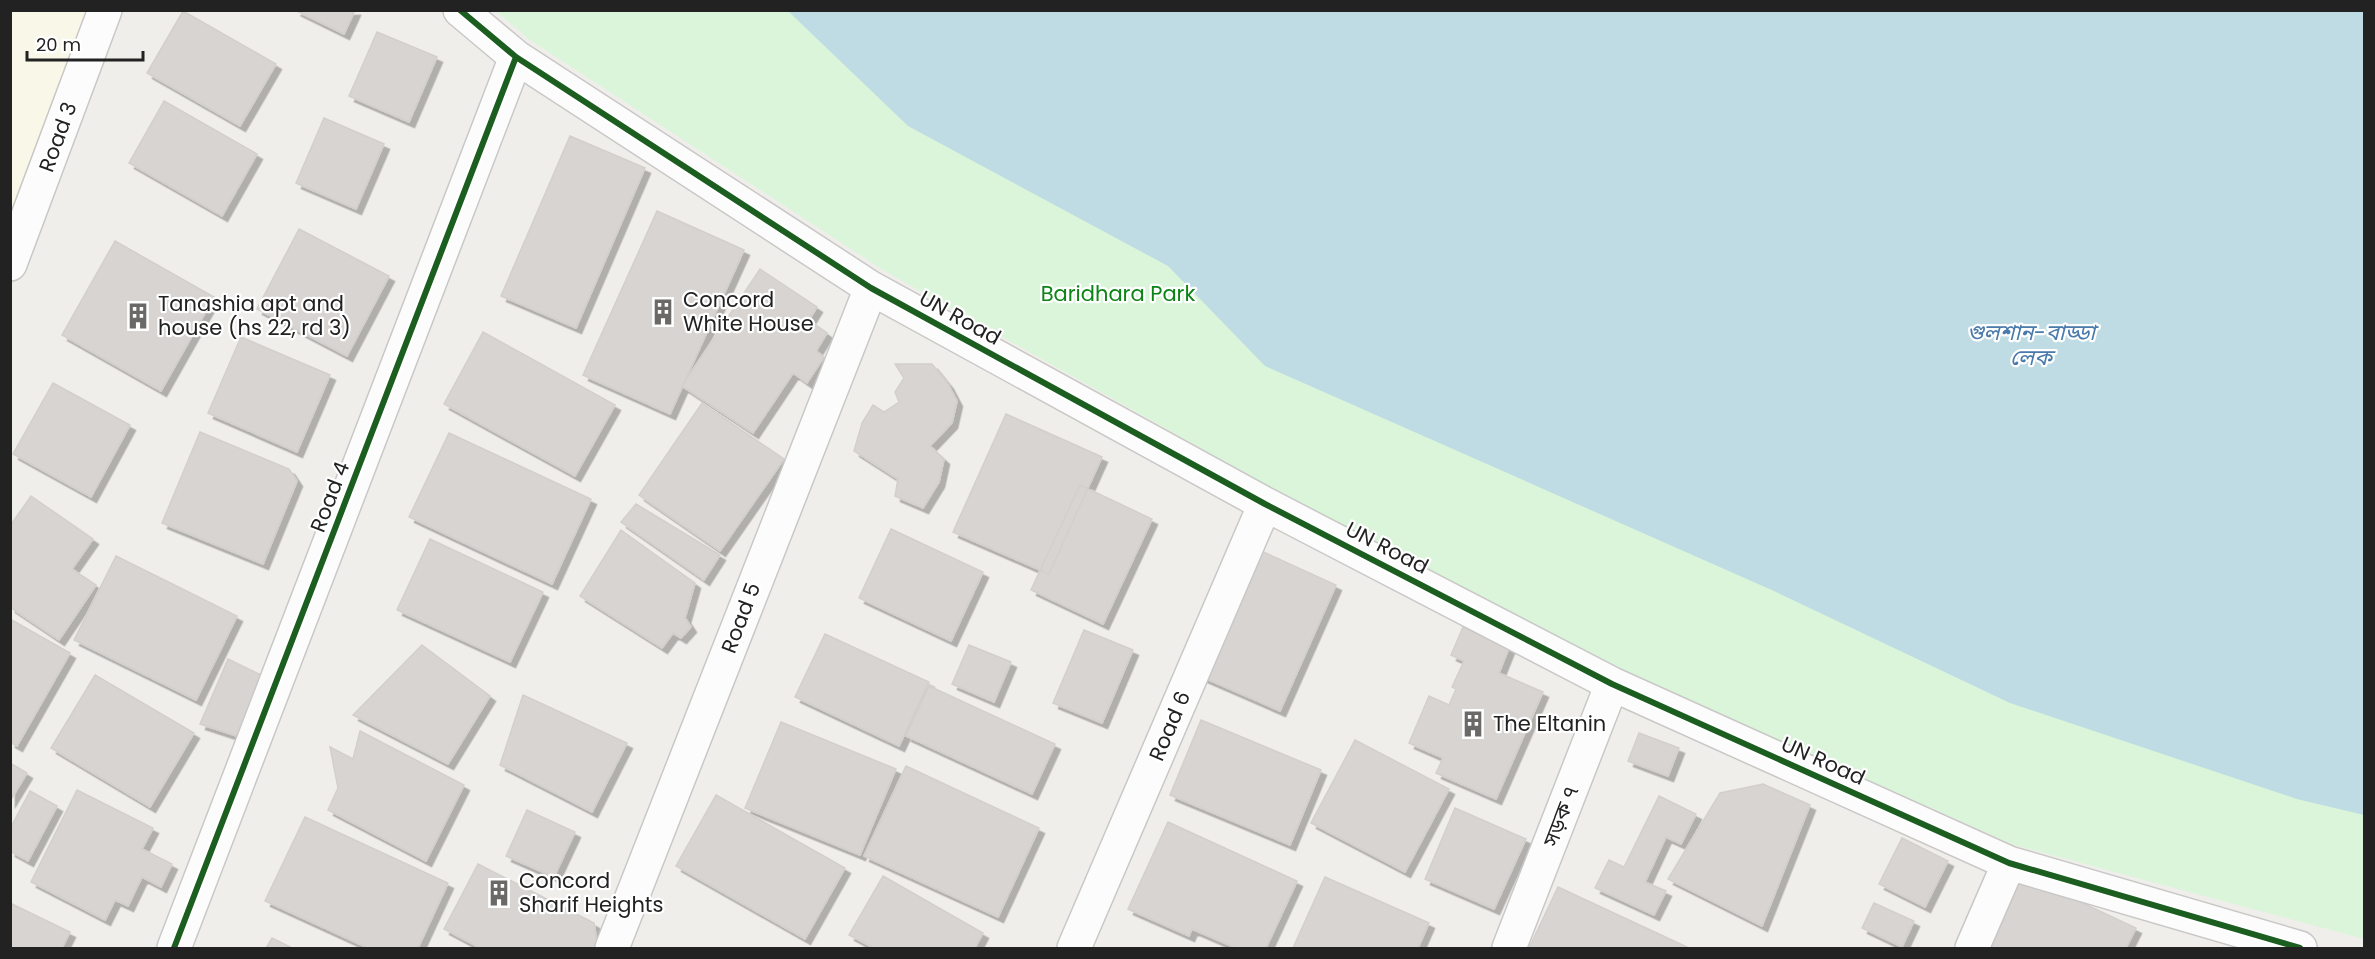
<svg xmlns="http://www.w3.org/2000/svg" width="2375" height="959" font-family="Poppins,'Noto Sans Bengali',sans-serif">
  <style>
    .education { fill: #f8f7e8 }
    .park { fill: #daf5da }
    .water { fill: #bfdbe3 }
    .building { fill: #d7d4d2; stroke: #d3d0cc; stroke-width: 1.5; filter: url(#shadow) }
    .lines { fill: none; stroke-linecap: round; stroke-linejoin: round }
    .minor-casing { stroke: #c9c8c7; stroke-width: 36 }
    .minor { stroke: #fdfcfc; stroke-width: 33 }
    .cycleway-casing { stroke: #fff; stroke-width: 10 }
    .cycleway { stroke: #1b5e20; stroke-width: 6 }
    .labels { text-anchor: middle; stroke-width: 4.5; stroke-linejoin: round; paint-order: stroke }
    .street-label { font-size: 21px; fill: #222; stroke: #fff }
    .park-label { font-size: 21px; fill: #0c8416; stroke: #fff }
    .poi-label { font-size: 21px; fill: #222; stroke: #fff; text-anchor: start }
    .water-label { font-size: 22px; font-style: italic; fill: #4a7aab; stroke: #fff }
  </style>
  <defs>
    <filter id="shadow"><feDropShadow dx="5.5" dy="5.5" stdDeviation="0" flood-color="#0004"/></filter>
  </defs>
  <rect width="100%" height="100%" fill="#f0eeeb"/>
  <path class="education" d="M11,11H119L11,277Z"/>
  <path class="park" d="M496,11H821L2364,804V939L2014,845L1619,669L1261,482L883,270L530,40Z"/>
  <path class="water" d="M788,11H2364V815L2297,799L2010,703L1774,591L1265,366L1168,266L908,126Z"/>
  <path class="building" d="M295,10H355L344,34Z
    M183,11L276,64L240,126L147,73Z
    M377,32L437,57L409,122L349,96Z
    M164,101L257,154L222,216L129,163Z
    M324,118L384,144L356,209L296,183Z
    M570,136L645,168L576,328L501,296Z
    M657,211L744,250L670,414L583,375Z
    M299,229L389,276L347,356L257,309Z
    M115,241L214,297L161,391L62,335Z
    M760,269L817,307L809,320L827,333L816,351L824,357L807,383L793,373L753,433L682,386Z
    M483,332L615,405L575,476L444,404Z
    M241,337L330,375L297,452L208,413Z
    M895,364H932L948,384L957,401L952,423L930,446L944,459L939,482L923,508L895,496L898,479L854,451L862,423L873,405L884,412L899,402L895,392L904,378Z
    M53,383L130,425L91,497L13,454Z
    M702,403L784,459L720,551L639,495Z
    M1006,414L1102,457L1049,574L953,532Z
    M200,432L289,469L297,481L263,564L162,523Z
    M449,433L591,499L552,584L409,517Z
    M1080,485L1152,519L1103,624L1031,590Z
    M31,496L93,539L72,569L96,585L59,640L10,607V526Z
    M636,504L720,555L704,580L621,522Z
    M891,529L983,572L951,641L859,598Z
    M621,530L695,583L685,618L691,627L681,638L673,633L662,648L580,596Z
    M430,539L543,592L510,662L397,610Z
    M1257,549L1336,585L1280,711L1200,676Z
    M116,556L237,616L196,700L74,640Z
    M10,619L70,653L17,746L10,742Z
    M1463,627L1509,648L1499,673L1543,692L1496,799L1436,773L1443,758L1409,743L1429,696L1449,705L1456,689L1452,687L1464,661L1451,655Z
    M1084,630L1133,650L1102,723L1053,703Z
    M825,634L929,682L899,746L795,697Z
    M422,645L490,696L448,764L353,715Z
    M969,645L1011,662L994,702L952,684Z
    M228,659L267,678L246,739L200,724Z
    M95,675L194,733L150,807L51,748Z
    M929,686L1055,744L1032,794L906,736Z
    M523,695L627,743L592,812L500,765Z
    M1201,720L1321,770L1290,845L1170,795Z
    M781,722L896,769L860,855L745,808Z
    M360,731L464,785L426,861L328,810L338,788L330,747L353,759Z
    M1639,733L1679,748L1668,776L1628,761Z
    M1355,740L1449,789L1405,872L1311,823Z
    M10,763L27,773L10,801Z
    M906,766L1039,828L998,917L864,856Z
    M1763,784L1810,805L1762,926L1668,879L1720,793Z
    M77,790L153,828L142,849L172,864L161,887L142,877L128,906L115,900L105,920L31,882Z
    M30,791L57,806L28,861L10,851V829Z
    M716,795L845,868L805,939L676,866Z
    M1659,796L1696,814L1681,844L1666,837L1645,882L1666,891L1654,915L1595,888L1609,860L1624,867Z
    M1455,808L1526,839L1494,909L1425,879Z
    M527,810L575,832L554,877L506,856Z
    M305,817L448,883L418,948H368L265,901Z
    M1168,822L1297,881L1266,948H1236L1192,929L1189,936L1128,909Z
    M1902,838L1948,861L1925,907L1879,884Z
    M478,864L594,923L598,948H480L444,929Z
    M2019,873L2136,928L2126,948H1984Z
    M883,876L983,933L975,948H874L849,935Z
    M1325,877L1429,923L1418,948H1293Z
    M1558,887L1689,948H1529Z
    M10,903L70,932L62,948H10Z
    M1874,903L1914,921L1902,947L1862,928Z
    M272,938L292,948H266Z"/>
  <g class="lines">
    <g class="minor-casing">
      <path id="minor" d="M460,10L516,57L871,288L1265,504L1612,684L2009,863L2300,948
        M10,264L105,10
        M174,948L516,57
        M612,948L871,288
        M1074,948L1265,504
        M1509,948L1612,684
        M1972,948L2009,863"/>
    </g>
    <use href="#minor" class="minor"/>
    <g class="cycleway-casing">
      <path id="cycleway" d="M460,10L516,57L871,288L1265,504L1612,684L2009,863L2300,948
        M174,948L516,57"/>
    </g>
    <use href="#cycleway" class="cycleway"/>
  </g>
  <defs>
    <g id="building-bare" transform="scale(2.07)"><path d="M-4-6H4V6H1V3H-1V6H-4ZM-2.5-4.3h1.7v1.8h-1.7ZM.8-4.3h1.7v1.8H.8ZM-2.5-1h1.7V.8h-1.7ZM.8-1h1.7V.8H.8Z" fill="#6a6968" stroke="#fff" stroke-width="2.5" paint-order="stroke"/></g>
  </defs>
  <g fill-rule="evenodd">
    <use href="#building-bare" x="663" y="312"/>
    <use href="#building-bare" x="138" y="316"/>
    <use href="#building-bare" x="1473" y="724"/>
    <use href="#building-bare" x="499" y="893"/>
  </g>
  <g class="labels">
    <g class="street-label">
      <text transform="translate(58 137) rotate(-70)" y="7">Road 3</text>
      <text transform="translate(960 318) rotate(29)" y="7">UN Road</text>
      <text transform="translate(330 497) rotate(-69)" y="7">Road 4</text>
      <text transform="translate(1387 548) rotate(27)" y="7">UN Road</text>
      <text transform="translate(741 618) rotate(-69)" y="7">Road 5</text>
      <text transform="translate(1170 726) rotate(-67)" y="7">Road 6</text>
      <text transform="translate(1823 761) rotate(24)" y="7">UN Road</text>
      <text transform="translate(1561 816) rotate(-69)" y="7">সড়ক ৭</text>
    </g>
    <g class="park-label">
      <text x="1118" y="301">Baridhara Park</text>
    </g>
    <g class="poi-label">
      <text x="683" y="307">Concord<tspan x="683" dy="24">White House</tspan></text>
      <text x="158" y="311">Tanashia apt and<tspan x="158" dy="24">house (hs 22, rd 3)</tspan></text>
      <text x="1493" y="731">The Eltanin</text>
      <text x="519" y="888">Concord<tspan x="519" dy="24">Sharif Heights</tspan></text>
    </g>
    <g class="water-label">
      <text x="2031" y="340">গুলশান-বাড্ডা<tspan x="2031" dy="25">লেক</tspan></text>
    </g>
  </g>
  <rect width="2375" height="959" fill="none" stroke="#222222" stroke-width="24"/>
  <path d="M27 51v9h116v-9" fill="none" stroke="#222222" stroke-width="3"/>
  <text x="36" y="51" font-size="18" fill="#222222" stroke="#ffffff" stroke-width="4.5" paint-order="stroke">20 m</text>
</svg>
